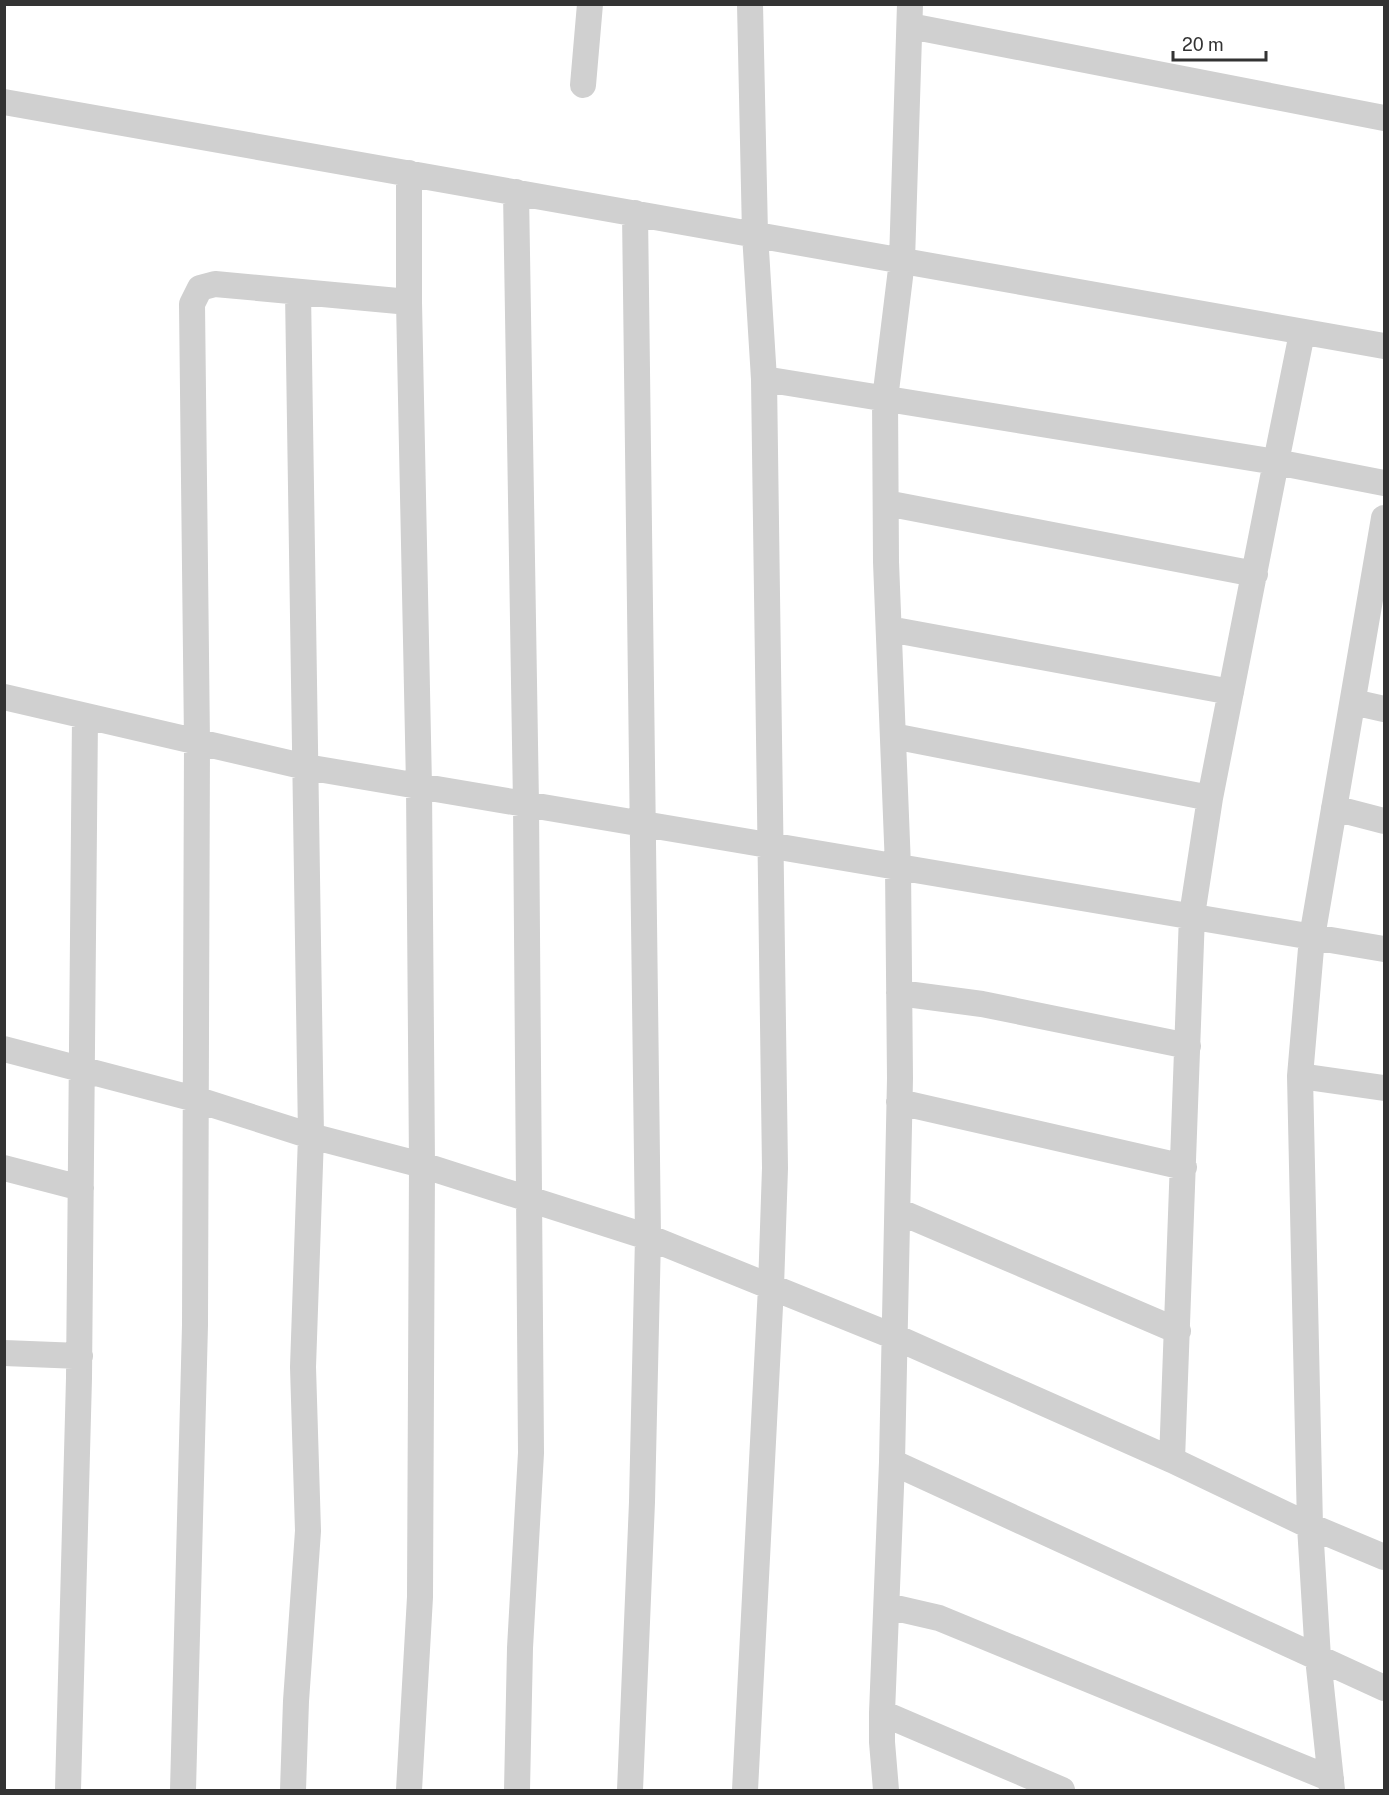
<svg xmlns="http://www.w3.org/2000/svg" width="1389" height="1795" font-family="'Public Sans',sans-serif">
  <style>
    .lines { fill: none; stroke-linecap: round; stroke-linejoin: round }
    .minor { stroke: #d0d0d0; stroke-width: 26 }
  </style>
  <rect width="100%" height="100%" fill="#fff"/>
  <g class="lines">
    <path class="minor" d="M910,26L1384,118
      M583,85L590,4
      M4,102L1384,346
      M409,173V302L419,786L422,1165L420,1597L409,1790
      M516,192L526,804L531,1453L520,1648L517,1790
      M764,379L1276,462L1302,333
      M886,503L1255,574
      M889,629L1231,692
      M4,697L306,767L1384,949
      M1353,702L1384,709
      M893,736L1210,798
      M1334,808L1384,821
      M899,993L982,1004L1188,1046
      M4,1049L195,1099L311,1136L422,1165L648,1237L895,1337L1172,1460L1310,1526L1384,1557
      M1300,1076L1384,1088
      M899,1102L1184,1167
      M4,1168L81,1188
      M898,1211L1178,1331
      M4,1353L80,1356
      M1172,1460L1192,915L1210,798L1276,462L1384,483
      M892,1462L1384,1688
      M887,1606L939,1618L1331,1779
      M882,1713L1062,1790
      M68,1790L79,1378L85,716
      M183,1790L195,1325L197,742L192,304L200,288L215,284L409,302
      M293,1790L296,1701L308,1531L303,1367L311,1136L298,292
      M630,1790L642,1502L648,1237L635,213
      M745,1790L771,1287L775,1168L764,379L755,234L750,4
      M886,1790L882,1742V1713L892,1462L900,1078L898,867L886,562L885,399L902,261L910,4
      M1332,1790L1318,1658L1310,1526L1300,1076L1312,937L1384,518"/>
  </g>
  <rect width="1389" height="1795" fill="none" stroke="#333333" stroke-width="12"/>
  <path d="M1173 51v9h93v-9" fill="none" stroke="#333333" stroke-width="3"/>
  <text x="1182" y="51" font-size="18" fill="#333333" stroke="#ffffff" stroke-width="4.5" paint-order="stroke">20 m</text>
</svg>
